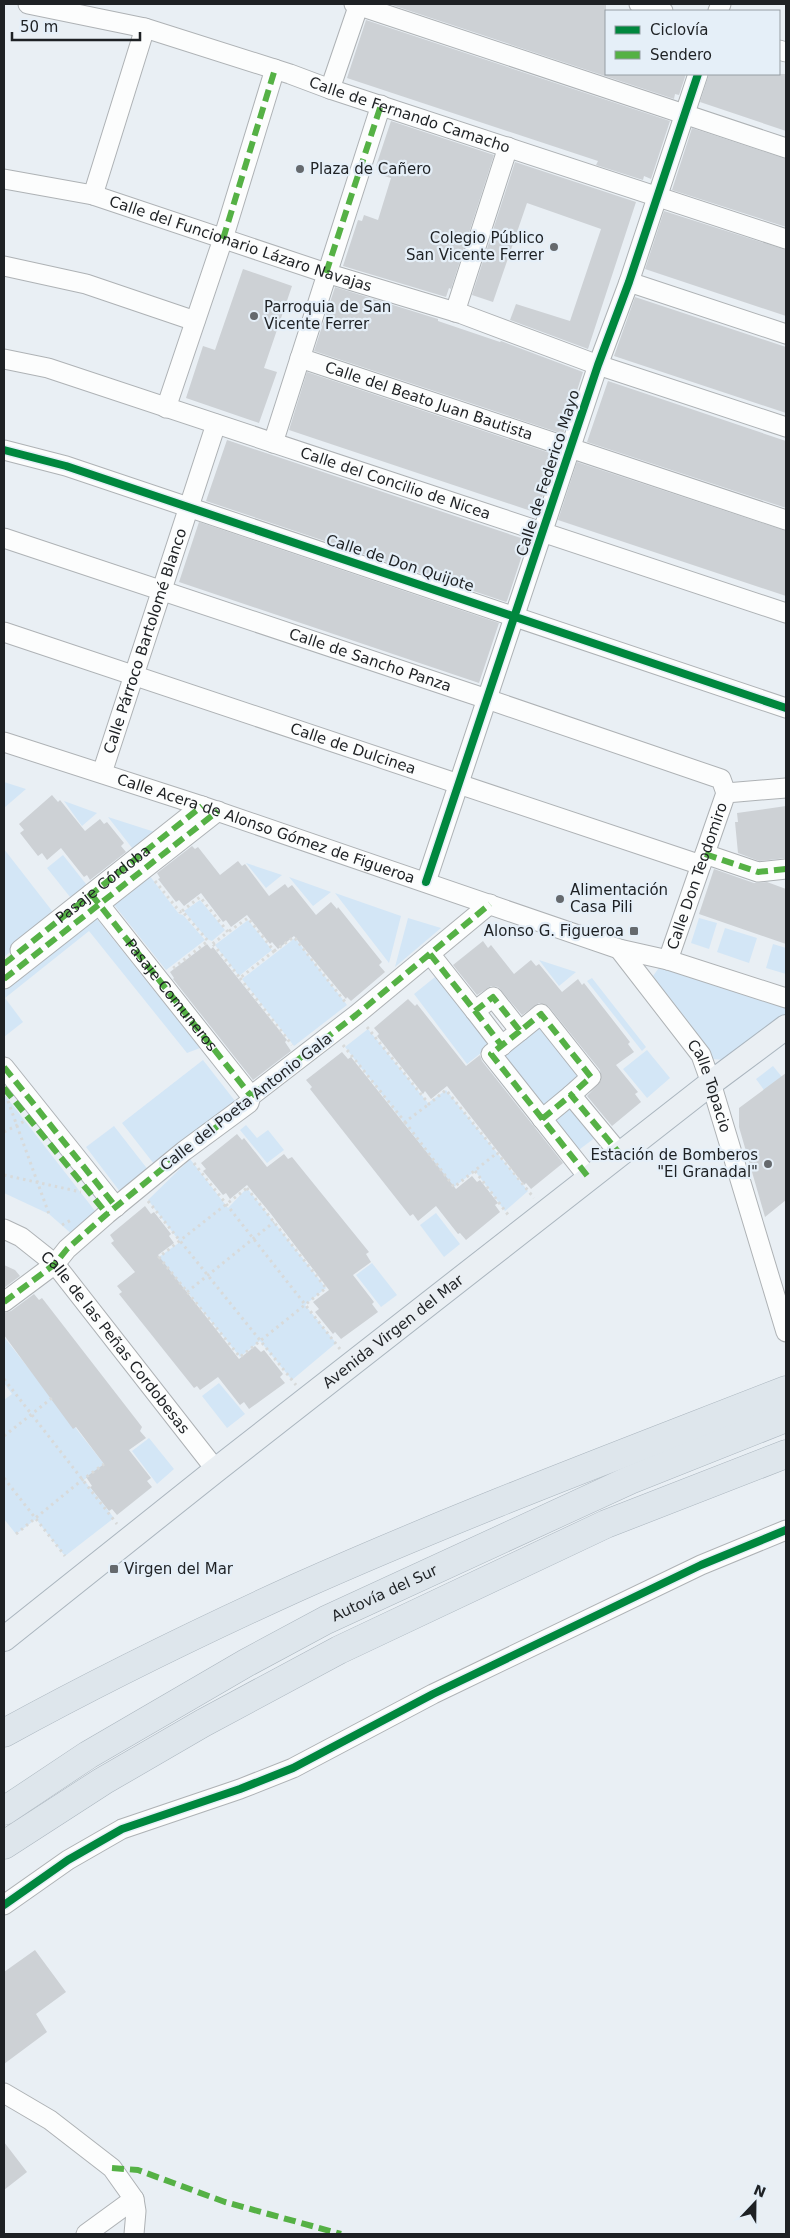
<svg xmlns="http://www.w3.org/2000/svg" width="790" height="2238" font-family="'DejaVu Sans',sans-serif">
  <style>
    .green { fill: #d3e6f6 }
    .building { fill: #cdd1d5 }
    .lines { fill: none; stroke-linecap: round; stroke-linejoin: round }
    .minor-casing { stroke: #aeb2b5; stroke-width: 21 }
    .major-casing { stroke: #aab5be; stroke-width: 26 }
    .highway-casing { stroke: #aab5be; stroke-width: 29 }
    .path { stroke: #d8dada; stroke-width: 3; stroke-dasharray: 2.5 4; stroke-linecap: butt }
    .minor { stroke: #fcfdfd; stroke-width: 19 }
    .major { stroke: #eaeff3; stroke-width: 24 }
    .highway { stroke: #dee6ec; stroke-width: 28 }
    .quiet { stroke: #55b145; stroke-width: 6; stroke-dasharray: 12 6; stroke-linecap: butt }
    .cycleway-casing { stroke: #e5eff8; stroke-width: 11 }
    .cycleway { stroke: #00873e; stroke-width: 8 }
    .poi-dot { fill: #65696d; stroke: #e5eff8; stroke-width: 2 }
    .labels { text-anchor: middle; stroke-width: 4.5; stroke-linejoin: round; paint-order: stroke }
    .street-label { font-size: 15px; fill: #1e2124; stroke: #e5eff8 }
    .poi-label { font-size: 15px; fill: #1e2124; stroke: #e5eff8; text-anchor: start }
  </style>
  <rect width="100%" height="100%" fill="#e9eff4"/>
  <path class="green" d="M4,782L26,789L4,808Z
    M64,801L97,813L82,826Z
    M108,817L161,834L136,853Z
    M4,849L56,916L4,957Z
    M63,855L90,889L74,902L47,868Z
    M246,863L282,875L266,888Z
    M146,871L179,914L183,915L205,940L166,970L111,901Z
    M289,877L331,892L313,906Z
    M335,893L401,916L389,963Z
    M200,900L225,930L212,941L207,939L184,911Z
    M93,914L200,1048L187,1053L89,931L5,998L23,1022L4,1037V985Z
    M408,918L441,928L395,967Z
    M699,918L717,923L709,949L691,943Z
    M248,920L272,950L239,976L215,945Z
    M725,928L757,938L749,963L717,952Z
    M295,938L347,1005L294,1046L242,979Z
    M773,944L786,948V974L766,968Z
    M539,960L576,972L559,986Z
    M663,962L786,1004V1016L727,1060L710,1059L653,976Z
    M440,973L496,1041L467,1064L414,994Z
    M592,978L646,1047L642,1051L587,981Z
    M540,1017L588,1077L541,1114L493,1055Z
    M368,1029L428,1103L446,1090L528,1191L505,1211L475,1171L454,1187L345,1047Z
    M647,1050L670,1078L647,1098L623,1069Z
    M203,1060L235,1101L154,1164L122,1123Z
    M773,1066L782,1077L764,1090L756,1079Z
    M4,1094L99,1216L74,1236L49,1214L4,1193Z
    M571,1098L600,1134L572,1155L544,1120Z
    M246,1125L257,1138L268,1130L284,1150L267,1163L240,1130Z
    M114,1126L149,1171L121,1193L86,1147Z
    M190,1159L228,1208L247,1188L326,1288L305,1305L336,1343L292,1380L260,1341L240,1357L159,1257L180,1242L148,1200Z
    M436,1213L460,1244L444,1257L420,1225Z
    M372,1263L397,1295L381,1307L356,1275Z
    M4,1337L104,1464L84,1480L114,1518L65,1556L36,1519L16,1534L4,1519V1400L12,1394L4,1383Z
    M219,1383L245,1414L227,1428L202,1396Z
    M149,1438L174,1469L157,1484L132,1451Z"/>
  <path class="building" d="M389,4H606V74H686L679,95L675,94L674,99Z
    M366,20L670,121L651,179L644,176L643,180L596,165L598,161L347,78Z
    M709,74H786V131L700,102Z
    M391,121L494,155L451,289L449,288L446,297L343,266L358,220L362,221L364,215L378,220L391,178L378,174L381,168L376,166Z
    M692,128L786,159V227L672,190Z
    M515,162L636,202L588,349L510,320L516,304L570,321L601,229L527,203L493,302L472,295Z
    M664,211L786,250V316L645,269Z
    M243,269L292,286L264,368L277,372L259,423L186,398L203,346L215,350Z
    M335,287L438,319V321L500,342L501,341L583,372L563,434L314,351Z
    M635,297L786,347V413L614,356Z
    M307,372L556,455L537,513L289,430Z
    M608,381L786,441V508L587,442Z
    M227,440L527,540L507,601L506,602L206,501Z
    M577,462L786,531V596L558,520Z
    M199,522L499,623L479,683L179,582Z
    M52,795L58,802L60,800L85,831L100,819L104,824L107,822L124,843L121,846L126,852L90,880L87,875L84,877L61,848L47,860L42,853L38,856L20,833L24,830L19,824Z
    M786,806V858L759,861L738,853L735,822H738L737,813Z
    M192,846L195,849L198,847L220,875L238,861L242,866L245,864L269,896L285,884L288,888L292,885L316,915L331,902L337,909L338,907L382,962L379,965L385,972L351,1001L347,997L346,999L294,936L278,949L272,942L270,944L247,915L231,927L226,920L223,922L201,893L184,906L179,900L176,902L158,879L160,878L157,873Z
    M714,869L754,883L767,882L786,889V944L699,914Z
    M483,941L488,948L491,945L514,974L531,960L536,966L539,964L562,992L578,979L582,985L584,983L630,1042L628,1044L634,1052L616,1065L638,1092L635,1094L641,1102L612,1126L587,1096L601,1081L600,1070L549,1007L539,1003L522,1015L498,987L491,986L477,995L453,965Z
    M207,944L211,949L213,947L260,1006L287,1040L285,1042L291,1051L253,1080L173,979L174,978L170,972Z
    M408,999L415,1006L417,1004L466,1066L480,1055L482,1061L563,1163L531,1189L526,1183L524,1185L447,1086L431,1099L425,1091L423,1094L377,1036L379,1034L374,1028Z
    M342,1052L348,1059L351,1057L456,1189L472,1176L477,1182L480,1180L498,1203L495,1205L500,1212L466,1240L460,1233L458,1234L436,1206L418,1221L413,1214L410,1216L310,1089L312,1087L306,1080Z
    M786,1073V1200L765,1217L739,1127V1108Z
    M237,1134L242,1140L244,1138L267,1167L284,1154L288,1159L292,1157L369,1252L366,1254L371,1262L353,1275L374,1302L372,1304L378,1312L341,1339L335,1332L333,1334L315,1312L319,1309L313,1302L329,1290L271,1214L247,1185L230,1199L226,1193L223,1195L203,1171L206,1169L201,1163Z
    M145,1206L151,1214L154,1212L171,1234L169,1236L174,1243L158,1255L239,1359L255,1346L261,1352L264,1350L283,1374L280,1377L285,1383L249,1409L244,1402L240,1405L218,1377L200,1390L197,1386L194,1388L119,1294L122,1292L117,1286L135,1272L111,1243L114,1241L110,1235Z
    M4,1265L15,1270L20,1276L4,1288Z
    M34,1294L39,1300L42,1298L142,1427L140,1431L146,1438L129,1450L151,1478L147,1481L152,1487L117,1515L112,1509L109,1511L90,1487L92,1486L86,1477L104,1464L76,1427L73,1429L4,1335V1313L11,1311Z
    M35,1950L66,1992L36,2014L47,2032L4,2064V1972Z
    M4,2142L27,2172L4,2190Z"/>
  <g class="lines">
    <g class="minor-casing">
      <g id="minor">
        <path id="s1" d="M28,4L145,28L290,74L330,89L786,239"/>
        <path d="M354,4L786,148"/>
        <path d="M639,4L663,11"/>
        <path d="M718,11L721,4"/>
        <path d="M779,50L786,52"/>
        <path d="M330,89L359,4"/>
        <path id="s2" d="M4,179L93,195L326,273L462,314L598,365L786,427"/>
        <path d="M93,195L145,28"/>
        <path d="M4,266L86,284L195,321"/>
        <path d="M629,282L786,334"/>
        <path d="M455,312L508,147"/>
        <path id="s3" d="M300,358L786,520"/>
        <path id="s4" d="M4,359L48,368L786,613"/>
        <path d="M166,408L223,239L275,69"/>
        <path d="M273,443L381,105"/>
        <path d="M4,450L66,466L786,708"/>
        <path id="s5" d="M4,538L487,699L721,779L726,793"/>
        <path id="s6" d="M4,632L701,865"/>
        <path id="s7" d="M4,742L202,806L619,949L668,960L786,998"/>
        <path id="s8" d="M102,773L216,424"/>
        <path d="M705,854L758,872L786,869"/>
        <path d="M426,882L598,365L629,282L698,74"/>
        <path id="s9" d="M91,894L251,1096"/>
        <path id="s10" d="M619,949L701,1055L711,1083L786,1332"/>
        <path id="s11" d="M20,950L202,806"/>
        <path d="M430,954L475,1011L493,997L520,1031L541,1014L591,1077L571,1095L620,1154"/>
        <path id="s12" d="M668,960L726,793L786,788"/>
        <path d="M4,979L218,811"/>
        <path d="M475,1011L502,1046"/>
        <path d="M520,1031L491,1054L589,1178"/>
        <path d="M4,1067L116,1207"/>
        <path d="M542,1119L571,1095"/>
        <path id="s13" d="M4,1229L21,1237L55,1264L216,1470"/>
        <path d="M4,1302L55,1264L67,1249L107,1214L184,1151L249,1103L251,1096L356,1015L490,904"/>
        <path d="M4,1905L68,1860L122,1829L240,1789L293,1768L433,1694L701,1565L786,1530"/>
        <path d="M4,2093L50,2120L112,2168L134,2199L136,2211L134,2234"/>
        <path d="M86,2234L134,2199"/>
      </g>
    </g>
    <g class="major-casing">
      <g id="major">
        <path id="s14" d="M4,1639L216,1470L711,1083L786,1027"/>
      </g>
    </g>
    <g class="highway-casing">
      <g id="highway">
        <path d="M4,1733C99,1681 197,1633 296,1588C457,1516 622,1454 786,1390"/>
        <path id="s15" d="M4,1811L88,1755L246,1663L326,1620L630,1480L786,1418"/>
        <path d="M4,1845L103,1781L203,1723L339,1650L606,1524L786,1454"/>
      </g>
    </g>
    <path class="path" d="M155,881L180,912L182,911L208,941L171,970
      M182,911L200,897L228,932L211,945
      M213,944L240,978L274,951L248,918L228,932
      M274,951L294,937L346,1003
      M240,978L292,1045
      M367,1027L429,1104L446,1090L534,1198
      M343,1045L405,1122L429,1104
      M8,1101L49,1214
      M405,1122L454,1187L497,1153
      M4,1132L25,1121
      M194,1163L340,1349
      M475,1171L509,1216
      M4,1175L81,1192
      M247,1188L326,1288L240,1357L159,1257Z
      M148,1201L296,1385
      M62,1225L73,1219
      M187,1292L274,1222
      M4,1379L117,1524
      M4,1436L52,1398
      M4,1478L65,1556
      M16,1534L82,1480L104,1464"/>
    <use href="#minor" class="minor"/>
    <use href="#major" class="major"/>
    <use href="#highway" class="highway"/>
    <path class="quiet" d="M223,239L275,69
      M326,273L381,105
      M705,854L758,872L786,869
      M91,894L251,1096
      M430,954L475,1011L493,997L520,1031L541,1014L591,1077L571,1095L620,1154
      M4,964L202,806
      M4,979L218,811
      M475,1011L502,1046
      M520,1031L491,1054L589,1178
      M4,1067L116,1207
      M4,1088L107,1214
      M542,1119L571,1095
      M4,1302L55,1264L67,1249L107,1214L184,1151L249,1103L251,1096L356,1015L490,904
      M112,2168L138,2170L225,2202L341,2234"/>
    <g class="cycleway-casing">
      <path id="cycleway" d="M4,450L66,466L786,708
        M426,882L598,365L629,282L698,74
        M4,1905L68,1860L122,1829L240,1789L293,1768L433,1694L701,1565L786,1530"/>
    </g>
    <use href="#cycleway" class="cycleway"/>
  </g>
  <g class="poi-dot">
    <circle cx="300" cy="169" r="5"/>
    <circle cx="554" cy="247" r="5"/>
    <circle cx="254" cy="316" r="5"/>
    <circle cx="560" cy="899" r="5"/>
    <rect x="629" y="926" width="10" height="10" rx="2.5"/>
    <circle cx="768" cy="1164" r="5"/>
    <rect x="109" y="1564" width="10" height="10" rx="2.5"/>
  </g>
  <g class="labels">
    <g class="street-label">
      <text dy="5" stroke="none"><textPath href="#s1" startOffset="398">Calle de Fernando Camacho</textPath></text>
      <text dy="5" stroke="none"><textPath href="#s2" startOffset="246">Calle del Funcionario Lázaro Navajas</textPath></text>
      <text dy="5" stroke="none"><textPath href="#s3" startOffset="136">Calle del Beato Juan Bautista</textPath></text>
      <text transform="translate(548 473) rotate(-72)" y="5">Calle de Federico Mayo</text>
      <text dy="5" stroke="none"><textPath href="#s4" startOffset="411">Calle del Concilio de Nicea</textPath></text>
      <text transform="translate(400 563) rotate(18)" y="5">Calle de Don Quijote</text>
      <text dy="5" stroke="none"><textPath href="#s8" startOffset="139">Calle Párroco Bartolomé Blanco</textPath></text>
      <text dy="5" stroke="none"><textPath href="#s5" startOffset="386">Calle de Sancho Panza</textPath></text>
      <text dy="5" stroke="none"><textPath href="#s6" startOffset="368">Calle de Dulcinea</textPath></text>
      <text dy="5" stroke="none"><textPath href="#s7" startOffset="276">Calle Acera de Alonso Gómez de Figueroa</textPath></text>
      <text dy="5" stroke="none"><textPath href="#s12" startOffset="89">Calle Don Teodomiro</textPath></text>
      <text dy="5" stroke="none"><textPath href="#s11" startOffset="106">Pasaje Córdoba</textPath></text>
      <text dy="5" stroke="none"><textPath href="#s9" startOffset="129">Pasaje Comuneros</textPath></text>
      <text dy="5" stroke="none"><textPath href="#s10" startOffset="166">Calle Topacio</textPath></text>
      <text transform="translate(246 1102) rotate(-38)" y="5">Calle del Poeta Antonio Gala</text>
      <text dy="5" stroke="none"><textPath href="#s14" startOffset="496">Avenida Virgen del Mar</textPath></text>
      <text dy="5" stroke="none"><textPath href="#s13" startOffset="161">Calle de las Peñas Cordobesas</textPath></text>
      <text dy="5" stroke="none"><textPath href="#s15" startOffset="439">Autovía del Sur</textPath></text>
    </g>
    <g class="poi-label">
      <text x="310" y="174">Plaza de Cañero</text>
      <text x="544" y="243" text-anchor="end">Colegio Público<tspan x="544" dy="17">San Vicente Ferrer</tspan></text>
      <text x="264" y="312">Parroquia de San<tspan x="264" dy="17">Vicente Ferrer</tspan></text>
      <text x="570" y="895">Alimentación<tspan x="570" dy="17">Casa Pili</tspan></text>
      <text x="624" y="936" text-anchor="end">Alonso G. Figueroa</text>
      <text x="758" y="1160" text-anchor="end">Estación de Bomberos<tspan x="758" dy="17">"El Granadal"</tspan></text>
      <text x="124" y="1574">Virgen del Mar</text>
    </g>
  </g>
  <rect width="790" height="2238" fill="none" stroke="#1e2124" stroke-width="10"/>
  <rect x="605" y="10" width="175" height="65" fill="#e5eff8" stroke="#959da3"/>
  <rect x="615" y="26" width="25" height="8" fill="#00873e" stroke="#959da3"/>
  <text x="650" y="35" font-size="15" fill="#1e2124">Ciclovía</text>
  <rect x="615" y="51" width="25" height="8" fill="#55b145" stroke="#959da3"/>
  <text x="650" y="60" font-size="15" fill="#1e2124">Sendero</text>
  <g transform="translate(755 2203) rotate(22)" stroke="#e5eff8" stroke-width="4" paint-order="stroke">
  <path d="M0-4L9 19L0 12L-9 19Z" fill="#1e2124"/>
  <text y="-8" font-size="14" font-weight="bold" text-anchor="middle" fill="#1e2124">N</text>
  </g>
  <path d="M12 32v8h128v-8" fill="none" stroke="#1e2124" stroke-width="2.5"/>
  <text x="20" y="32" font-size="15" fill="#1e2124" stroke="#e5eff8" stroke-width="4" paint-order="stroke">50 m</text>
</svg>
